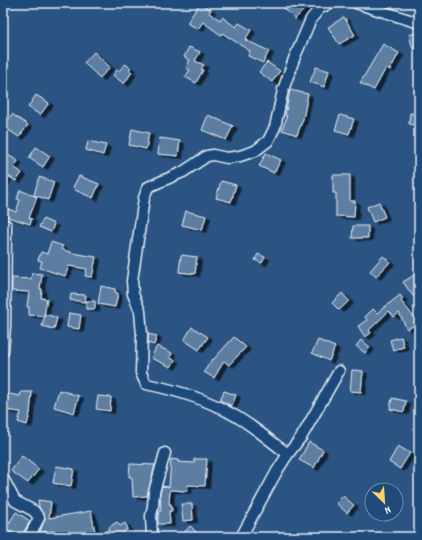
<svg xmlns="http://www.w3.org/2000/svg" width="422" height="540" font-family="Dekko,sans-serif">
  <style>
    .building { fill: #5d7da1; stroke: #e8f1f8; filter: url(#shadow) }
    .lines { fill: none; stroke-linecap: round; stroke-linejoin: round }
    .minor-casing { stroke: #e8f1f8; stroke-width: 13 }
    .minor { stroke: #1f4a7a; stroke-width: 10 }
  </style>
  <defs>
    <filter id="shadow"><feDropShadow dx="4.5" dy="2.5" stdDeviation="0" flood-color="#0009"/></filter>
  </defs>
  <rect width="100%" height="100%" fill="#2b5482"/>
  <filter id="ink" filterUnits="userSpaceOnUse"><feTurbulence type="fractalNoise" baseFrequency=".025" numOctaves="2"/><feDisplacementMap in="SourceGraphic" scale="8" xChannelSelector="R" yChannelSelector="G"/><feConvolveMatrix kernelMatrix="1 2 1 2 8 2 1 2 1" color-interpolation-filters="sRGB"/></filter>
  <g filter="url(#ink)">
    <path class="building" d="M200,3L211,10L209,13L220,20L222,17L236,27L239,23L251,30L245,40L269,51L263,63L248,56L250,51L222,33L221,35L203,22L198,29L187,23Z
      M279,3H311L295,19Z
      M344,17L355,35L339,44L328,27Z
      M419,32V48L413,49L409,35Z
      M383,44L399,53L390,70L386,68L374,90L360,83Z
      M189,47L200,52L195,61L204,65L201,69L203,70L196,83L185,77L190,70L186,68L190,60L184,57Z
      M94,52L110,67L100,78L84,63Z
      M267,62L280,71L272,82L259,72Z
      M125,64L131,68L129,70L132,72L124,84L113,75L117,70L119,71Z
      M316,67L329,71L324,87L310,82Z
      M290,90L308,94L303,119L297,135L282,130L287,116H285Z
      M36,95L49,103L40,115L28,107Z
      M410,113L417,114L416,125L409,124Z
      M12,114L28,125L19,137L4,127Z
      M208,115L233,126L226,140L202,130Z
      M340,115L354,119L349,134L335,130Z
      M132,129L149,133L146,149L129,145Z
      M160,138L180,141L178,156L158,154Z
      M88,141L106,145L103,155L86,150Z
      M36,147L50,156L43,167L29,158Z
      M3,152L18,161L14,167L22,173L16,181L8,176L3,185Z
      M266,153L281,160L274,173L259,166Z
      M333,175H350V201H355L354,217L336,216V193H333Z
      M79,176L99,184L93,198L75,190V189L73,187Z
      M39,177L54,182L48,200L34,195Z
      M221,181L236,185L231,202L216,198Z
      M20,190L37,197L29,218L32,219L30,224L8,217L3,214V207L16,212L20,200L17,199Z
      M379,202L385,217L373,222L367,207Z
      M186,211L206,216L202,230L182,225Z
      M43,219L54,224L51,232L39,227Z
      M353,226H368V238H352Z
      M51,242L63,246L61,249L73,253L96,257L92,277L85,276L87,269L69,266L65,276L40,268L42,261L38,260L41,252L47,254Z
      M258,254L265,257L262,263L255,260Z
      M181,255L197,257L195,274L179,272Z
      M383,256L390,262L376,277L370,271Z
      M32,273L42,274L40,289H42L41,298L47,299L44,316L29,315V307H27L29,292L12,291V278L31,279Z
      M416,274L419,279V292L413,296L403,282Z
      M101,286L115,289V292L118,293L115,307L98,304Z
      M342,293L349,301L339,310L332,303Z
      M71,294L86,295L85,302L70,300Z
      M400,295L403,299L401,301L419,323L407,329L399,313L394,317L389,311L369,330L371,333L365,337L358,326L367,320L365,317L373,309L377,313Z
      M86,301H95V309H86Z
      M69,313L81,315L79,329L67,327Z
      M45,314L57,318L54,329L42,326Z
      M192,327L208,337L199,350L184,340Z
      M148,334L157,336L154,345L148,343Z
      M234,337L246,347L229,365L224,361L214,378L204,372L212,359L213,360Z
      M401,337L404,347L393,350L390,340Z
      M318,340L335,347L329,361L312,353Z
      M361,340L370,347L365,353L356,346Z
      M157,346L172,353L170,358L175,360L171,367L151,358Z
      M352,370L363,371L361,392L350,391Z
      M59,390L79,396L74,413L54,407Z
      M224,391L236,395L232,406L220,400Z
      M21,392H32L30,413L27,425L18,422L21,412L3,410L4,393L20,396Z
      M98,396L111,397L110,411L96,409Z
      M392,398L406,401L404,412L390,409Z
      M309,442L323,450L314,468L299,460Z
      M398,446L410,453L400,469L389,462Z
      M22,456L39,469L28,483L11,471Z
      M171,459L178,460V462L194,463V459H207L205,486L188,485L187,491L170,490L169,504H171L172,511H169L170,524H158V516L159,511H161L160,493L162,486L169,487Z
      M130,464L155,465L147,496L133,497L132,477H129Z
      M56,466L74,469L71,486L53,483Z
      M343,496L354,505L347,513L336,503Z
      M38,500L51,502L49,518L91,511L96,537H61L60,531L40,532L45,518L39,507Z
      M181,504H192L193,520L183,521Z
      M16,512L30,521L21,537H17L5,530Z
      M117,522L120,526L125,523L128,529L123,532L126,537H97L110,529L109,527Z
      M190,526L198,533L194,537H180Z"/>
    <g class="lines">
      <g class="minor-casing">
        <path id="minor" d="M356,3L419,23
          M3,351L5,326L6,225
          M288,454C270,441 250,423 230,413C204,398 175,390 146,384L141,373L142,335L140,311L133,294L132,281L144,198L148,187L183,172L207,156L213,155L227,158L240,156L255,151L268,141L275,127L283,90L294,59L311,19L320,8L331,3
          M3,478L15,501L34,511L39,518L29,537
          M152,537L151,516L153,506L154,492L165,453
          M241,537L277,471L288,454L302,436L339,371"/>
      </g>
      <use href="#minor" class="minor"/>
    </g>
  </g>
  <rect width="422" height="540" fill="none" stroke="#1f4a7a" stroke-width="16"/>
  <rect x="8" y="8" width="406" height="524" fill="none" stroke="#e8f1f8" stroke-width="1.5" filter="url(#ink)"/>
  <g transform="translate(384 502) rotate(155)"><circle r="19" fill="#1f4a7a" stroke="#6f8dac"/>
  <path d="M0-3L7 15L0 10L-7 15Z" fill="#ffd166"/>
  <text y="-6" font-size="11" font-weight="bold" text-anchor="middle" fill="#e8f1f8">N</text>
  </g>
</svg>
